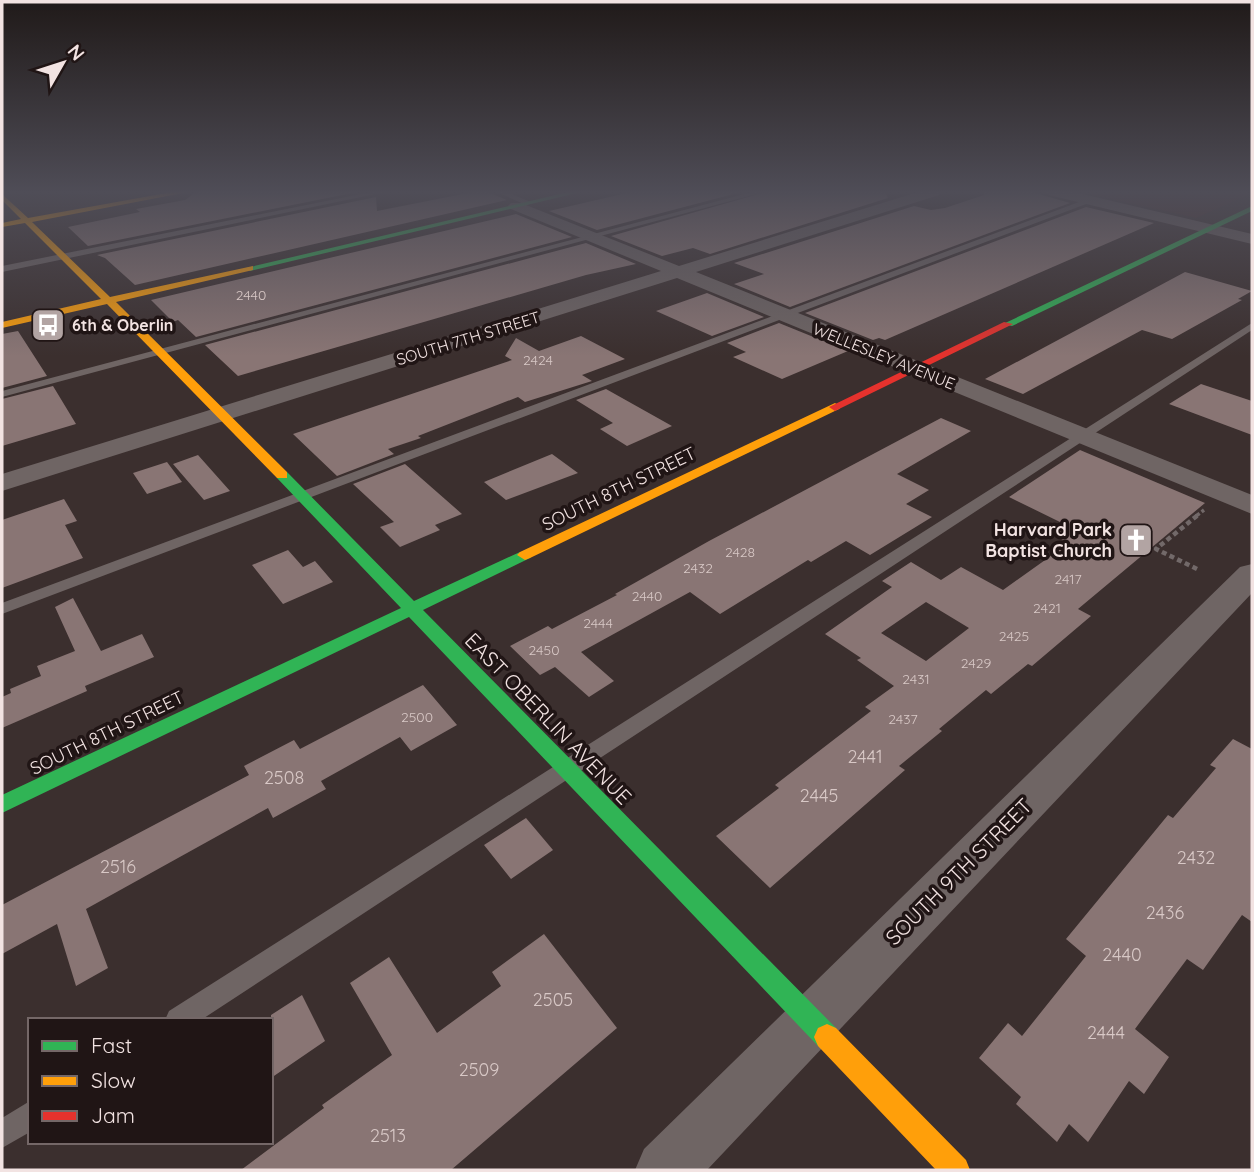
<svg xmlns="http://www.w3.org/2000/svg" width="1254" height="1172" font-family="Quicksand,sans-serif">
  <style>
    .built { fill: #492d2c }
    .building { fill: #897574; fill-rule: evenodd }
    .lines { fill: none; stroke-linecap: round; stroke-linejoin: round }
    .path-far1 { stroke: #726969; stroke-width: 3.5; stroke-dasharray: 4.5 2.5; stroke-linecap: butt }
    .path { stroke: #726969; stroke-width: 4.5; stroke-dasharray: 5 3.5; stroke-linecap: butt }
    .lane { fill: #6f6564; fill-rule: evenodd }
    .street { fill: #6f6564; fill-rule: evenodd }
    .fast { fill: #30b455; fill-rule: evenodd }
    .slow { fill: #ff9f0a; fill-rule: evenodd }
    .jam { fill: #e5322d; fill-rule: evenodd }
    .labels { text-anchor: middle; stroke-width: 7; stroke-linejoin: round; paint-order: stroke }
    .number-label { font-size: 14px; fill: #d8c8c6 }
    .far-poi-label { font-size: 16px; font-weight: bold; fill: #f2e3e2; stroke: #201515; text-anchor: start }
    .far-street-label { font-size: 16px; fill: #f2e3e2; stroke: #201515 }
    .street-label { font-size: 18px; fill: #f2e3e2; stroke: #201515 }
    .poi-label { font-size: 18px; font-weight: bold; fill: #f2e3e2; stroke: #201515; text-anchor: end }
    .near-number-label { font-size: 18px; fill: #d8c8c6 }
    .near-street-label { font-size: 21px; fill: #f2e3e2; stroke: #201515 }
  </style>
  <rect width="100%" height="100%" fill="#3b2f2e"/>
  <path class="built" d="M1080,192H1252V193L1196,218Z"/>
  <path class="building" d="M196,192H357L88,246L68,227L140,212L136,209L185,200Z
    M473,192H488L507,200L135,285L105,258L97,255L376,197L377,211Z
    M631,192H741L597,230L549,211Z
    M766,192H885L888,198L710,254L693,248L662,256L611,236Z
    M984,192H1032L1070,203L790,307L734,284L764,274L734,263L914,206L931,210L945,208L984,195Z
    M1086,207L1154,223L885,340L879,338L873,340L805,313Z
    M516,214L572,237L196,337L178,320L173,322L151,300Z
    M586,243L636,264L586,275L238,376L205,345Z
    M1185,272L1252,291L1238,299L1242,300L1172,339L1142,330L1023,394L985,379Z
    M707,293L764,317L712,336L656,311Z
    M779,323L848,351L782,379L733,357L746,352L727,343Z
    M18,331L47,376L2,388V334Z
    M581,336L625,359L582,375L592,381L525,402L518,397L418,436L421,438L388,449L394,454L337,476L293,434L512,360L505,356L516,338L539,351Z
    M1201,384L1252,401V435L1169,404Z
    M53,386L76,424L2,446V399Z
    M606,389L672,426L627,446L600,429L613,423L576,400Z
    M941,418L971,431L897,474L929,490L906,504L932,517L870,555L846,541L811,562L808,560L720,614L690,592L581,652L614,681L589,697L555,667L540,675L510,646L548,626L552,629L617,595L615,594L709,541Z
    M1080,450L1205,503L1078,609L1091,616L1032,666L1028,664L991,694L986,690L939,729L942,731L899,766L905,770L770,888L716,836L779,788L775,785L871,711L865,707L894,686L857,660L861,658L825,634L892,587L882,581L911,562L941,580L961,567L1003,590L1069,543L1048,532L1062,523L1009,497ZM926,602L969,628L926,661L881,633Z
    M552,454L578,473L506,500L484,482Z
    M198,455L230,491L204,500L173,464Z
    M167,462L182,482L147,494L133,473Z
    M405,464L462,514L435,525L440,530L400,547L380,527L394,522L353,484Z
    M64,499L77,521L65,525L83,558L2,588V520Z
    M288,550L303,567L315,561L333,582L283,604L252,565Z
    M73,598L101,651L142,634L154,657L85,686L87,691L2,728V697L11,693L10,689L41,676L37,666L75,651L55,607Z
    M423,685L457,725L411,751L400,737L321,781L326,789L273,818L268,808L86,909L108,968L76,986L57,924L2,954V905L249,775L244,766L294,740L300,749Z
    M1233,739L1252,749V922L1242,915L1203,970L1187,959L1135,1029L1169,1057L1144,1094L1129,1081L1088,1142L1069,1124L1057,1142L1016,1104L1021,1097L979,1058L1008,1023L1022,1036L1086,956L1066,939L1168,815L1173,818L1216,768L1210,765Z
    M526,818L553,850L511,879L484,845Z
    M544,934L617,1028L451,1170H241L324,1108L322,1105L392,1055L350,983L389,957L437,1033L501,986L492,972Z
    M302,995L325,1041L271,1078V1015Z"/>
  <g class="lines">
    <path class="path-far1" d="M1196,516L1204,510"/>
    <path class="path" d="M1197,569L1156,549L1198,515"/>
    <path class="lane" d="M371,192H385L2,272V266Z
      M497,192H507L533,203L526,205Z
      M752,192H764L2,397V391Z
      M1087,199L1094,201L2,614V603Z
      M1252,323V330L201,1020H165L169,1011Z
      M30,1101V1132L2,1148V1118Z"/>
    <path class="street" d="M918,192H941L939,195L696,272L1252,495V514L677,278L2,491V474L661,271L511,209L508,206L511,203H521L679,266Z
      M1047,192H1074L1252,234V244L1049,195Z
      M1252,564V593L707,1170H635L644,1149L1240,567Z"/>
    <path class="fast" d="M568,192H581L250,271L246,268Z
      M1252,206V211L1012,326L1003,324Z
      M282,471L287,472L414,601L520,552H530L533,555L530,558L423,610L836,1028L840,1037L836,1046L827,1050L818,1046L409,617L2,813V795L401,608L277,478V472Z"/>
    <path class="slow" d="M172,192H188L32,222L110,297L253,266V270L116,302L287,472V478H277L107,304L2,328V322L101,299L25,223L2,227V223L21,219L2,200V194L28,218Z
      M835,403L841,407L839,409L530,558L525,560L517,555L520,552Z
      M827,1024L836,1028L966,1160L970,1170H936L818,1046L814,1037L818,1028Z"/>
    <path class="jam" d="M1004,322L1013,324L839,409L835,411L829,407Z"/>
  </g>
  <linearGradient id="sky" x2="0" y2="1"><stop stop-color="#201a19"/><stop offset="0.54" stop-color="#4f4d57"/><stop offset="1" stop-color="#4f4d57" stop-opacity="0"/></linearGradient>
  <rect width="1254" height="356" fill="url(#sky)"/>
  <defs>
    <g id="bus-square" transform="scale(1.75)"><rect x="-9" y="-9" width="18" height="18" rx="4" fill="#b2a4a3" stroke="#201515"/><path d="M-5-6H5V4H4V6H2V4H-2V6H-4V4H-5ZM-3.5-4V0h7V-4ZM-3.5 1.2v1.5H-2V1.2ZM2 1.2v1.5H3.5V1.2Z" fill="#fff"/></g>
    <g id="church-square" transform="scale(1.75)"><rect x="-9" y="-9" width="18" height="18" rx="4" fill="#b2a4a3" stroke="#201515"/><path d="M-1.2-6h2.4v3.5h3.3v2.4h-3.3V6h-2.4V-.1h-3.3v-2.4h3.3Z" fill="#fff"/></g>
  </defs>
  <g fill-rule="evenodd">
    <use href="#bus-square" x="48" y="325"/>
    <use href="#church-square" x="1136" y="540"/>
  </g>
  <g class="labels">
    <g class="number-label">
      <text x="251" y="300">2440</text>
      <text x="538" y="365">2424</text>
      <text x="740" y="557">2428</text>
      <text x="698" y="573">2432</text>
      <text x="1068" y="584">2417</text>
      <text x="647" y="601">2440</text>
      <text x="1047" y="613">2421</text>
      <text x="598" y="628">2444</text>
      <text x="1014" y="641">2425</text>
      <text x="544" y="655">2450</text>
      <text x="976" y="668">2429</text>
      <text x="916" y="684">2431</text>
      <text x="417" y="722">2500</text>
      <text x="903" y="724">2437</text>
    </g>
    <g class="far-poi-label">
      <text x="72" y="331">6th &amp; Oberlin</text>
    </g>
    <g class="far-street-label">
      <text transform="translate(468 338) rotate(-17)" y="6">SOUTH 7TH STREET</text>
      <text transform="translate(884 356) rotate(22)" y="6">WELLESLEY AVENUE</text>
    </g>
    <g class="street-label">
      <text transform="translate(619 489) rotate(-26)" y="6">SOUTH 8TH STREET</text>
      <text transform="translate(107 733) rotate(-26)" y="6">SOUTH 8TH STREET</text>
    </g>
    <g class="poi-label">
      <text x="1112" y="536">Harvard Park<tspan x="1112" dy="21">Baptist Church</tspan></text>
    </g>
    <g class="near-number-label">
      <text x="865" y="763">2441</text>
      <text x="284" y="784">2508</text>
      <text x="819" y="802">2445</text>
      <text x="1196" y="864">2432</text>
      <text x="118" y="873">2516</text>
      <text x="1165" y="919">2436</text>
      <text x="1122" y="961">2440</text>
      <text x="553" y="1006">2505</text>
      <text x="1106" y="1039">2444</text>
      <text x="479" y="1076">2509</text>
      <text x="388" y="1142">2513</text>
    </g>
    <g class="near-street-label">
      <text transform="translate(548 719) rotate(46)" y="7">EAST OBERLIN AVENUE</text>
      <text transform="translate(959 872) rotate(-45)" y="7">SOUTH 9TH STREET</text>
    </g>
  </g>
  <rect width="1254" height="1172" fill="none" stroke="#f2e3e2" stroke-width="7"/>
  <rect x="28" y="1018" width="245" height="126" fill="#201515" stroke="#746767" stroke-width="2"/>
  <rect x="42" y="1041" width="35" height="10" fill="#30b455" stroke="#746767" stroke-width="2"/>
  <text x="91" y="1053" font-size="21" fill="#f2e3e2">Fast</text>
  <rect x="42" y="1076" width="35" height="10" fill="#ff9f0a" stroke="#746767" stroke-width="2"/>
  <text x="91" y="1088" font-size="21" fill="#f2e3e2">Slow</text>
  <rect x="42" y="1111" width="35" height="10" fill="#e5322d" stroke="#746767" stroke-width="2"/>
  <text x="91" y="1123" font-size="21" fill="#f2e3e2">Jam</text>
  <g transform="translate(63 63) rotate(51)" stroke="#201515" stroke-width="5" paint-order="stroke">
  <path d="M0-5L12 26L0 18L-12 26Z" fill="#f2e3e2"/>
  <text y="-10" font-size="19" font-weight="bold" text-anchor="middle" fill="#f2e3e2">N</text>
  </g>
</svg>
